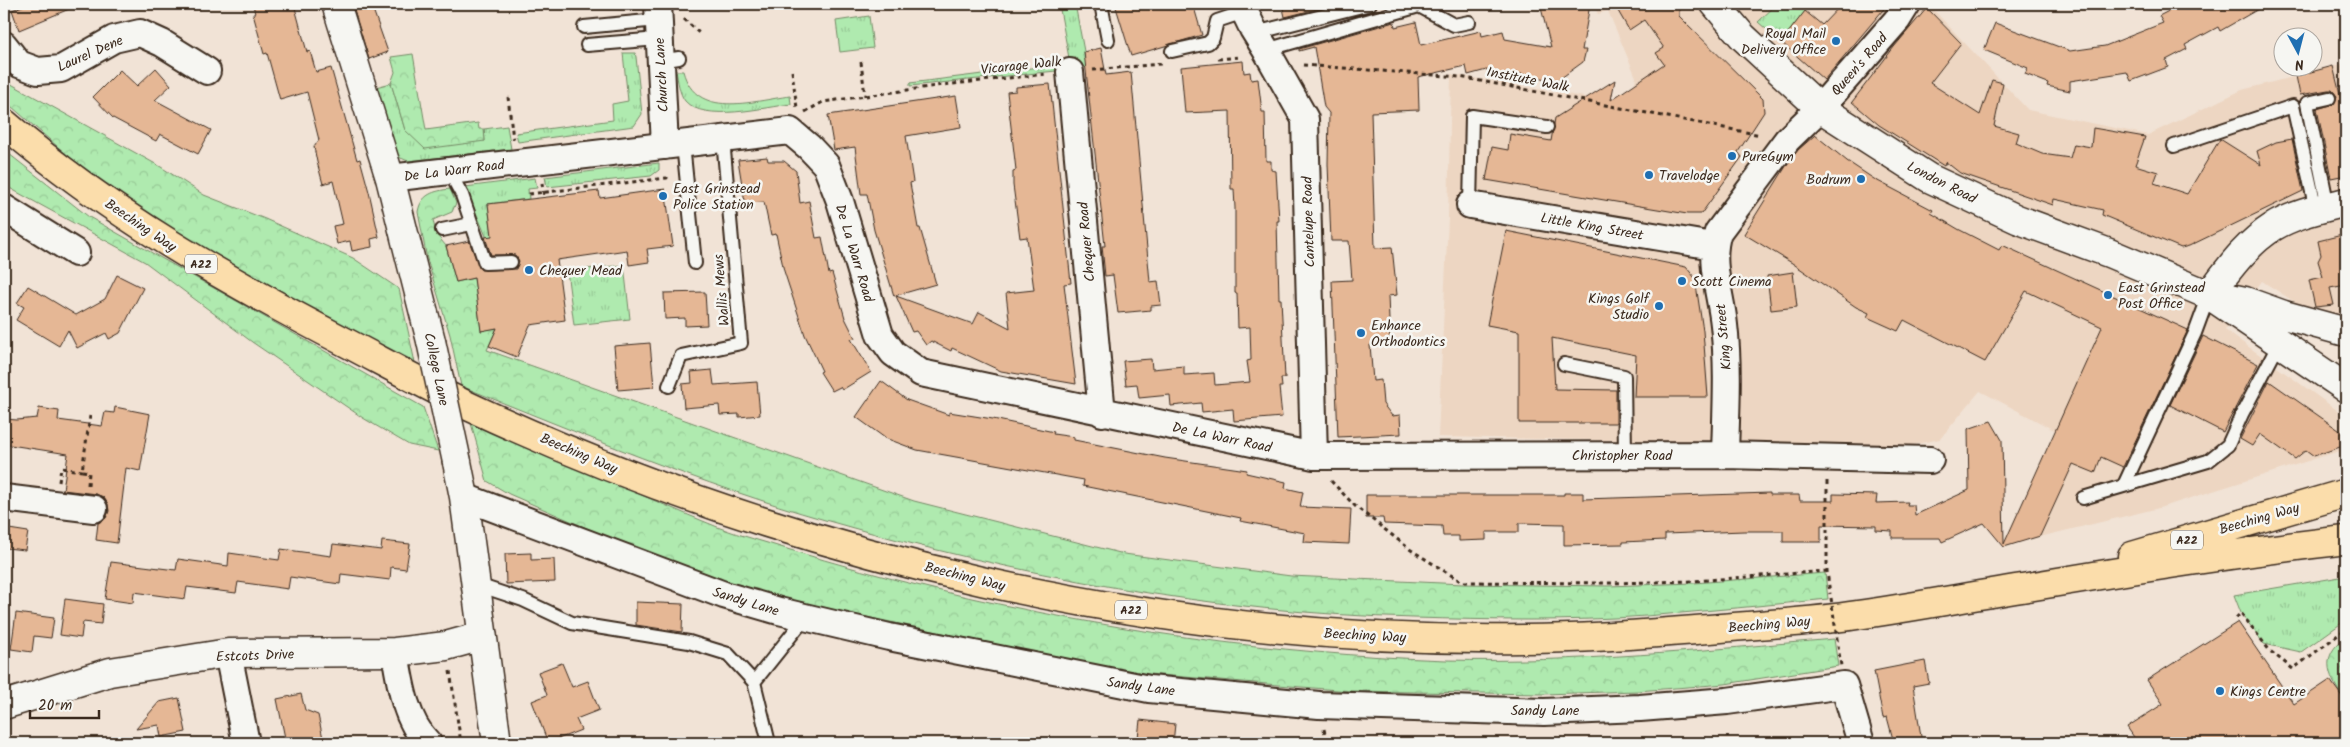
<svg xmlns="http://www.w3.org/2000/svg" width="2350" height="747" font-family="Kalam,sans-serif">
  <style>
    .built { fill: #edd6c2 }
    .grass { fill: url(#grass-tufts); stroke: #758a66 }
    .forest { fill: url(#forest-crowns); stroke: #758a66 }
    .building { fill: #e5b795; stroke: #3b2a1e }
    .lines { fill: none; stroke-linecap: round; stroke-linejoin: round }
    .service-casing { stroke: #3b2a1e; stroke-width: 16 }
    .minor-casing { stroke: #3b2a1e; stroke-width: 30 }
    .tertiary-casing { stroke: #3b2a1e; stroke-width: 31 }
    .secondary-casing { stroke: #3b2a1e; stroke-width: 31 }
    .trunk-casing { stroke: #3b2a1e; stroke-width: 31 }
    .path { stroke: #3b2a1e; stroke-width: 3; stroke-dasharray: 4 4; stroke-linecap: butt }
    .service { stroke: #f6f6f2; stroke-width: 12 }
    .minor { stroke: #f6f6f2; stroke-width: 26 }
    .tertiary { stroke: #f6f6f2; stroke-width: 28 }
    .secondary { stroke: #f6f6f2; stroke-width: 28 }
    .trunk { stroke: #fbddab; stroke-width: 28 }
    .secondary-bridge-casing { stroke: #3b2a1e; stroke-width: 31; stroke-linecap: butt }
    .path-bridge { stroke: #3b2a1e; stroke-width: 3; stroke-dasharray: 4 4; stroke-linecap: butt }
    .secondary-bridge { stroke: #f6f6f2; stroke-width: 28 }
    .poi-dot { fill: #1f6fb2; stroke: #f6f6f2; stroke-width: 2 }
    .labels { text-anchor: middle; stroke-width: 5; stroke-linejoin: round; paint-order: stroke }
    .shield { fill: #f6f6f2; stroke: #73675e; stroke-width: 1 }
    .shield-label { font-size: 12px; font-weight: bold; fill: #3b2a1e }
    .poi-label { font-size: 14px; fill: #3b2a1e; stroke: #f6f6f2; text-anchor: start }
    .street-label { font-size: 14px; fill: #3b2a1e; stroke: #f6f6f2 }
  </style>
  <defs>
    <pattern id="grass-tufts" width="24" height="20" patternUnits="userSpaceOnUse" patternTransform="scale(1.25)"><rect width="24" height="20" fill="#afeaaf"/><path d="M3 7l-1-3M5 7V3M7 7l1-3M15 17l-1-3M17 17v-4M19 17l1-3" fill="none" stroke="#97c996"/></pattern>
    <pattern id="forest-crowns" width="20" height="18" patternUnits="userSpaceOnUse" patternTransform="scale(1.25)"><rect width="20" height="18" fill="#afeaaf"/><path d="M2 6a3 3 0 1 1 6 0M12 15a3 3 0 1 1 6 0" fill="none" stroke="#97c996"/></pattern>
  </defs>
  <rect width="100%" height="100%" fill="#f1e3d6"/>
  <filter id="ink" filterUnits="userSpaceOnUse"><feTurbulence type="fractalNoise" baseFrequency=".02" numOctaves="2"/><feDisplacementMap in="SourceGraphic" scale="10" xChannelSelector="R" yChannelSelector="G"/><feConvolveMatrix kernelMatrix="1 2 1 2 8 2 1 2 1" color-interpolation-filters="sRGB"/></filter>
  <g filter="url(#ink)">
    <path class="built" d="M1540,4H1928L2028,110L2148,135L2242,90L2346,63V316L2301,306L2262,281L2225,330L2341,413L2346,419V449L2159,508L2002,546L2056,431L1980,391L1940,439L1907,446L1438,437L1448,219L1451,74L1630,105L1636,77L1608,11L1598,14L1594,6L1552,15L1542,12Z"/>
    <path class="grass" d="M1059,4H1075L1087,67L1071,69Z
      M1777,4H1811L1781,42L1758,22Z
      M869,16L873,48L840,52L836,21Z
      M623,53H635L636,57L642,114L634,126L518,142L516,133L613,120L612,104L628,101Z
      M1055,65L1056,71L910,86V83Z
      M676,71H683C696,120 752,101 790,96L791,104C765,107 704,123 685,101C679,93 678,81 676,71Z
      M391,83L405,130L485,141L484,129L507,126L511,149L408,161L396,156L372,88Z
      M659,163V170L651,176L547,187L545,177Z
      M535,178L537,188L528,189L529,199L488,204L495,257L465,187Z
      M624,265L630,319L574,325L567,271Z
      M2346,576V620L2301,652L2264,644L2241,613L2234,595Z"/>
    <path class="forest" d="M413,54L426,130L478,123L479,129H484L485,141L425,149L405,130L391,83L395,72L391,57Z
      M4,80L161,167L204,195L265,219L353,258L399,289L417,372L252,283L97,181L4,100Z
      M4,150L89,217L423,407L438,451L409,445L363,418L252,342L145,262L4,185Z
      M450,189L456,203L452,212L433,220L436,234L446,246L456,282L474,278L481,330L497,328L487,350L914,501L1124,554L1291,576L1463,584L1608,586L1694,583L1825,573L1828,599C1768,605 1707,611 1646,616C1569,622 1491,620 1414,618C1215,613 1016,575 825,520C700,484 581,434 461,386L450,335L427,259L418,212C421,194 434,191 450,189Z
      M469,416C552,454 635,494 720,528C742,536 765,542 787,549C837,564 886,578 937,590C1104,630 1275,654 1446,660C1576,663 1705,650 1834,639L1838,666L1725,684L1638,691L1543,694L1349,691L1149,674L1085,663L786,600L664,562L509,494L487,481Z
      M2346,637V702C2330,678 2317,658 2346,637Z"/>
    <path class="building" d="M28,4H81L19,30L12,10Z
      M253,4H294L307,52L310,51L316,72L331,68L357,160L360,159L369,192L379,237L371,239L372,247L352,251L350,241L337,244L333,226L343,224L333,181L323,184L317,162L314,147L319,140L307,92L280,100L267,53L264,54L253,14H255Z
      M352,4H371L388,52L369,59Z
      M1115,4H1193L1202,35L1131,56Z
      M1282,4H1337L1285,17Z
      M1540,4H1590L1582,50H1586L1583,62L1557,81L1516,73L1492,79L1490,69L1468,75L1466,66L1418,77L1419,110L1371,112L1375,248L1392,247L1397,295L1388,296L1390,344L1370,345L1373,381L1381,380L1383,404L1392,416L1400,415L1401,434L1338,437L1332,281L1352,280L1349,241H1331L1328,164L1329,113L1324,107L1314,47L1299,51V49L1394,22L1395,27L1416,22L1421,45L1481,31L1482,36L1503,31L1505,39L1551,47Z
      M1614,4H1679V16L1763,99L1764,112L1738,152L1742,157L1701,214H1687L1486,180L1492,147L1508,150L1510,134L1551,141L1555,118L1615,80L1611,100L1664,64L1656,53L1664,48L1644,20L1629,30Z
      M1842,4H1888L1824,80L1781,42L1805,11L1822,25Z
      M2182,4H2267L2220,31L2218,27L2185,45L2187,49L2166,60L2168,67L2131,81L2127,72L2070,81V91L2047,86L2048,83L2025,74L2028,68L1984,50L1995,23L2070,51L2105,46L2163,23L2159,16Z
      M1927,8L1961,43L1930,83L1980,115L1992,80L2003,83L1994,126L2019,133L2016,143L2042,154L2070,158L2074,144L2091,147L2093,128L2145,137L2135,165L2158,172L2154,183L2187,194L2220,139L2261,165L2257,151L2276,142L2292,139L2303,191L2189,246L2181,248L2102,215L2103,210L2054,199L2053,205L1960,173L1946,162L1944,166L1879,125L1852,102L1894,47Z
      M1101,48L1106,75L1131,72L1150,282L1158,281L1161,305L1151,306V310L1118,313L1113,275L1105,276L1102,246H1105L1084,52Z
      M1243,61L1244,73L1250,72L1251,80L1258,79L1262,112H1265L1266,161H1271V170L1276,171L1279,221H1277L1279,299H1281L1285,378H1281L1282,387H1279L1282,417L1234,421L1233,409L1202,412L1201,403L1171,406L1170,395L1139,398L1137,384L1126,385L1123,361L1151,359L1152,369L1184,366V375L1214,373L1215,385L1250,382L1247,361L1251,360L1250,327L1238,328L1237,293H1235V208L1234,189H1231L1230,111L1185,113L1181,67Z
      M2333,66L2346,119V175L2331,178L2317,109L2334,104L2337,96L2332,90H2328L2300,95L2296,76Z
      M156,68L171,85L155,100L211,130L198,154L160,134L156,141L113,118L93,97L120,70L137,86Z
      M1050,84L1071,283L1064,284L1076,384L1001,371L952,348L951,351L931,341L926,345L916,331L912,332L896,296L973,324L979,312L1010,328L1006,293L1034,290L1027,237L1020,238L1013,185V171L1016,170L1007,92L1016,91V87Z
      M956,96L961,127L906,136L913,182L910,183L918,228H920L936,284L894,296L874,230L867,194H861L855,147L834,150L828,115Z
      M1815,135L1847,161L1874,179L1933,210L1931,213L1958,229L1999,250L2002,245L2188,330L2123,467L2101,457L2095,473L2073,464L2040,536L2004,547L1984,523L1942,542L1940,538H1892V531L1876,530V526L1821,525V542H1783V531H1744L1665,534V540L1623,542V544L1564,545V524L1519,523V532H1486V540L1459,541V536H1443L1442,526L1384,524L1383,518H1366V495H1564V493H1583V499L1770,493V495H1799L1800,501H1833V494L1877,495L1876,503L1908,502L1907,505H1914L1915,515L1969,490L1968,429L1991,421L2002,440L2004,544L2102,327L2026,291L1985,362L1904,320L1898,331L1867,317L1869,313L1856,307L1792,263L1744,234L1788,163L1798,150Z
      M767,157L768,161H784L796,171L800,203L809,201L816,238L822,237L829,274L832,273L845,318L855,338L851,339L871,372L842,390L840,387L832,391L820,372L822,371L805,335L784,271L776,234L771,235L764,202L745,203L738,160Z
      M665,189L673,246L647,249L649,262L629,265L627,250L557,260L565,320L530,325L517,357L489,346L497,328L481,331L474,278L456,282L446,246L469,241L481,270L516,269L519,261L515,255H491L485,237L492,236L488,204L599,191L600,198Z
      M1506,231L1686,267L1695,278L1703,331L1708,397H1634L1636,355L1552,338L1555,389L1616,390V423H1519V331L1487,325Z
      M2346,234V285L2330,288L2334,305L2315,307L2309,280L2323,277L2318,261L2321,255L2318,241Z
      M1793,272L1797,307L1771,310L1767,276Z
      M117,275L143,288L120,333L109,339L106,333L77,348L68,330L59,346L16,320L24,307L17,303L28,286L76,315L105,299Z
      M705,292L707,325L685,326V318L665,319L664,293Z
      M2203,336L2258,364L2223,432L2170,405Z
      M650,343L654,387L618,390L614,346Z
      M712,370L714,385L757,382L760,415L739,417V414L720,415L719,405L684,408L682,384L692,383L691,372Z
      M881,381L907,400L949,415V412L993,419L1054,432L1053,434L1074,437V440L1165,458L1247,470L1246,473L1286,482L1285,488L1303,492L1300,507L1351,509L1349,544L1304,542L1305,533L1240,521L1241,518L1083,486L1084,480L917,450L885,438L856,417Z
      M2269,381L2346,435V445L2314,456L2306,450L2295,459L2260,434L2252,446L2240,439Z
      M115,407L150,414L140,471L126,468L117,543L96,540L98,523L106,518L109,511L108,504L103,497L96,494L63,490L68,454L4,444V419L17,420L37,418L39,408L59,411L58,420L102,426L105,412L114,413Z
      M9,529L28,532L25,550L6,548Z
      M382,541L410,544L406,569L391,567L390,580L341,574L340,584L290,577L288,589L238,582L236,593L187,587L185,599L134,592L133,603L105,599L111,562L176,570L178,559L228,566L229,553L279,560L281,549L331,556L333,544L381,550Z
      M531,553V560L554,559L555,582L506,584L505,554Z
      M65,599L103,604L101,624L83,622L81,638L60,635Z
      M636,602L683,604L682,632L636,625Z
      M16,613L54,618L51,638L34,636L32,652L11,649Z
      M2238,622L2294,704L2330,680L2346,702V743H2138L2127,727L2163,704L2147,680Z
      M1925,661L1929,683L1913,686L1922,743H1894L1887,717L1883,718L1874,671Z
      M562,663L572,687L588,681L599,710L576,719L581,730L548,743L532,701L547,695L538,672Z
      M301,694L305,710L318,715L324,743H286L277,699Z
      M179,698L186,732L161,737L159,725L136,729L159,702Z
      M1140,720L1175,724L1173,743H1145L1146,739L1138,738Z"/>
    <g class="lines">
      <g class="service-casing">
        <path id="service" d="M1103,4L1102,9L1108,40
          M1419,6L1454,25L1469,22
          M584,27L658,20
          M1255,33L1370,4
          M587,45L658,39
          M1266,50L1426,4
          M1172,51L1208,43L1213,38L1217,21L1244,12
          M660,61L679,58
          M683,144L695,263
          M2174,146L2293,106L2316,210
          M449,171L462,195L485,263L511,262
          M1470,205L1472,116L1547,127
          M2328,207L2307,103L2329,98
          M442,230L471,224
          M1564,364L1624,376L1625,455
          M669,386L681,356L741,343L723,139
          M2124,485L2195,333L2209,295
          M2083,498L2208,461L2228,445L2242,414L2280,342
          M475,584L523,600L572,623L689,642L728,654L754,682L805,618
          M754,682L769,743"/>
      </g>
      <g class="minor-casing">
        <path id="minor" d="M658,4L665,146
          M1241,4L1253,29L1266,50L1305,119L1314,456
          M4,45L19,64L38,71L61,69L114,39L140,33L162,43L207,71
          M1070,72L1102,413
          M390,178L790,131L809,147L826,165L840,201L880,335L893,353L921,373L1314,456L1725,455L1930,460
          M1470,205L1713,246
          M4,208L76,253
          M1725,455C1726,412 1729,368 1724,325C1721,294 1708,263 1718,232L1787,140L1820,108L1897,20L1907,4
          M464,497L724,595L779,611L889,637L1149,689L1319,705L1544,712L1640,708L1727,701L1844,685L1861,743
          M4,498L94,509
          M395,652C400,683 405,720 428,743
          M228,653L246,743"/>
      </g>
      <g class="tertiary-casing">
        <path id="tertiary" d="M1715,4L1743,37L1820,108L1929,178L2017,219L2109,253L2209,295L2346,388
          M2209,295C2228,270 2246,244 2273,227C2294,214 2323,208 2346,202
          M2225,297L2245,301L2284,315L2346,332
          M4,705L110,672L228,653L395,652L446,646L482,636"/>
      </g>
      <g class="secondary-casing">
        <path id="secondary" d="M336,4L390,178L431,341
          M457,462L464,497L497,743"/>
      </g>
      <g class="trunk-casing">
        <path id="trunk" d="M4,123C108,213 226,280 347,343C387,364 427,386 468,406C794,558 1163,644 1523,639C1589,639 1655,633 1721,628C1766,624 1812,622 1857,615C1914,607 1971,596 2028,587C2133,569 2240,552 2346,540
          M2132,556L2346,493"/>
      </g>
      <path class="path" d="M684,19L699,33
        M1218,59L1241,57
        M861,62L865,96
        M1303,65L1460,77L1761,135
        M1093,70L1161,64
        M792,71L797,108
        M508,97L513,139
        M805,112L823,102L943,85L1047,74
        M542,183L544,197
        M529,194L667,178V176
        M1331,481L1355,506L1411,550L1462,582L1610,583L1694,581L1827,571
        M1827,481V571L1830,594
        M59,482L61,468L82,471
        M88,485L89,472L82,471L90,416
        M2236,618L2241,613L2270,651L2293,669L2346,629
        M450,671L461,743
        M1324,729L1327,743"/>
      <use href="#service" class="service"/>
      <use href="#minor" class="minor"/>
      <use href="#tertiary" class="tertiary"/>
      <use href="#secondary" class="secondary"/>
      <use href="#trunk" class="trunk"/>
      <g class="secondary-bridge-casing">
        <path id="secondary-bridge" d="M431,341L457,462"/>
      </g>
      <path class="path-bridge" d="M1831,598L1841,666"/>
      <use href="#secondary-bridge" class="secondary-bridge"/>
    </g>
  </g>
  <g class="poi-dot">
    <circle cx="1836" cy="41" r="5"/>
    <circle cx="1732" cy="156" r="5"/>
    <circle cx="1649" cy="175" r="5"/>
    <circle cx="1861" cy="179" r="5"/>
    <circle cx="663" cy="196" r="5"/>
    <circle cx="529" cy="270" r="5"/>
    <circle cx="1682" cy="281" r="5"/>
    <circle cx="2108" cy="295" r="5"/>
    <circle cx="1659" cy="306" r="5"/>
    <circle cx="1361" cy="333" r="5"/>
    <circle cx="2220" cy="691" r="5"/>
  </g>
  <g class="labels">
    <g class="shield">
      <rect x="185" y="254.5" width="32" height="19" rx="4"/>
      <rect x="2171" y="530.5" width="32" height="19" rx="4"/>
      <rect x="1115" y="600.5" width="32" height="19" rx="4"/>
    </g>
    <g class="shield-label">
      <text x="201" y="268">A22</text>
      <text x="2187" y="544">A22</text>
      <text x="1131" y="614">A22</text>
    </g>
    <g class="poi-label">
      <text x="1826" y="38" text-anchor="end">Royal Mail<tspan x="1826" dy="16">Delivery Office</tspan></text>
      <text x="1742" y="161">PureGym</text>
      <text x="1659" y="180">Travelodge</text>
      <text x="1851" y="184" text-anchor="end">Bodrum</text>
      <text x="673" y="193">East Grinstead<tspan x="673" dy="16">Police Station</tspan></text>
      <text x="539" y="275">Chequer Mead</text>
      <text x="1692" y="286">Scott Cinema</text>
      <text x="2118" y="292">East Grinstead<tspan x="2118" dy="16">Post Office</tspan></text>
      <text x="1649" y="303" text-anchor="end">Kings Golf<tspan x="1649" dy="16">Studio</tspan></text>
      <text x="1371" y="330">Enhance<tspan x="1371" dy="16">Orthodontics</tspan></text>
      <text x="2230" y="696">Kings Centre</text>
    </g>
    <g class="street-label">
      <text transform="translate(90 53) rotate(-24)" y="5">Laurel Dene</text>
      <text transform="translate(1859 64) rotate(-49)" y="5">Queen's Road</text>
      <text transform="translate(1021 65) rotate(-6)" y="5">Vicarage Walk</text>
      <text transform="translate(661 75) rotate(-93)" y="5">Church Lane</text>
      <text transform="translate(1528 79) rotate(11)" y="5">Institute Walk</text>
      <text transform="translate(454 170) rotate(-7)" y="5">De La Warr Road</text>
      <text transform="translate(1942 182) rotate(27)" y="5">London Road</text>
      <text transform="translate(1308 222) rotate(-92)" y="5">Cantelupe Road</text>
      <text transform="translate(141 225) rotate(34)" y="5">Beeching Way</text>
      <text transform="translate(1592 226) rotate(10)" y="5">Little King Street</text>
      <text transform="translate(1086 242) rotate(-95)" y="5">Chequer Road</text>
      <text transform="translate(855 253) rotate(73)" y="5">De La Warr Road</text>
      <text transform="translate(721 290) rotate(-95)" y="5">Wallis Mews</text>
      <text transform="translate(1723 337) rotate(-95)" y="5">King Street</text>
      <text transform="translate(437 369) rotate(78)" y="5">College Lane</text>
      <text transform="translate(1222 437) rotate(12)" y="5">De La Warr Road</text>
      <text transform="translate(579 453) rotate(23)" y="5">Beeching Way</text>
      <text x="1622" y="460">Christopher Road</text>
      <text transform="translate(2259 518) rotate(-16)" y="5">Beeching Way</text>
      <text transform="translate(965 576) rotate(14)" y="5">Beeching Way</text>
      <text transform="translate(746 601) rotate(17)" y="5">Sandy Lane</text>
      <text transform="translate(1769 624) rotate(-5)" y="5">Beeching Way</text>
      <text transform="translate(1365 635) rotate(3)" y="5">Beeching Way</text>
      <text transform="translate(255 655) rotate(-2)" y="5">Estcots Drive</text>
      <text transform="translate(1141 686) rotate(8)" y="5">Sandy Lane</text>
      <text x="1545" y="715">Sandy Lane</text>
    </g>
  </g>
  <rect width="2350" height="747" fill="none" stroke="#f6f6f2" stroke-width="20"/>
  <rect x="10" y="10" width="2330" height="727" fill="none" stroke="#3b2a1e" stroke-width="2" filter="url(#ink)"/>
  <g transform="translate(2298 52) rotate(173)"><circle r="24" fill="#f6f6f2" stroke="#aba49d"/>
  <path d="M0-4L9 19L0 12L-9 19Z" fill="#1f6fb2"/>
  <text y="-8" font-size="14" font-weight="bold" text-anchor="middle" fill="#3b2a1e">N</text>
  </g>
  <path d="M30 710v8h69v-8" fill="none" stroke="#3b2a1e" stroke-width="2.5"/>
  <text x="38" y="710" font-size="15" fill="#3b2a1e" stroke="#f6f6f2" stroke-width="4" paint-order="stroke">20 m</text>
</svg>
